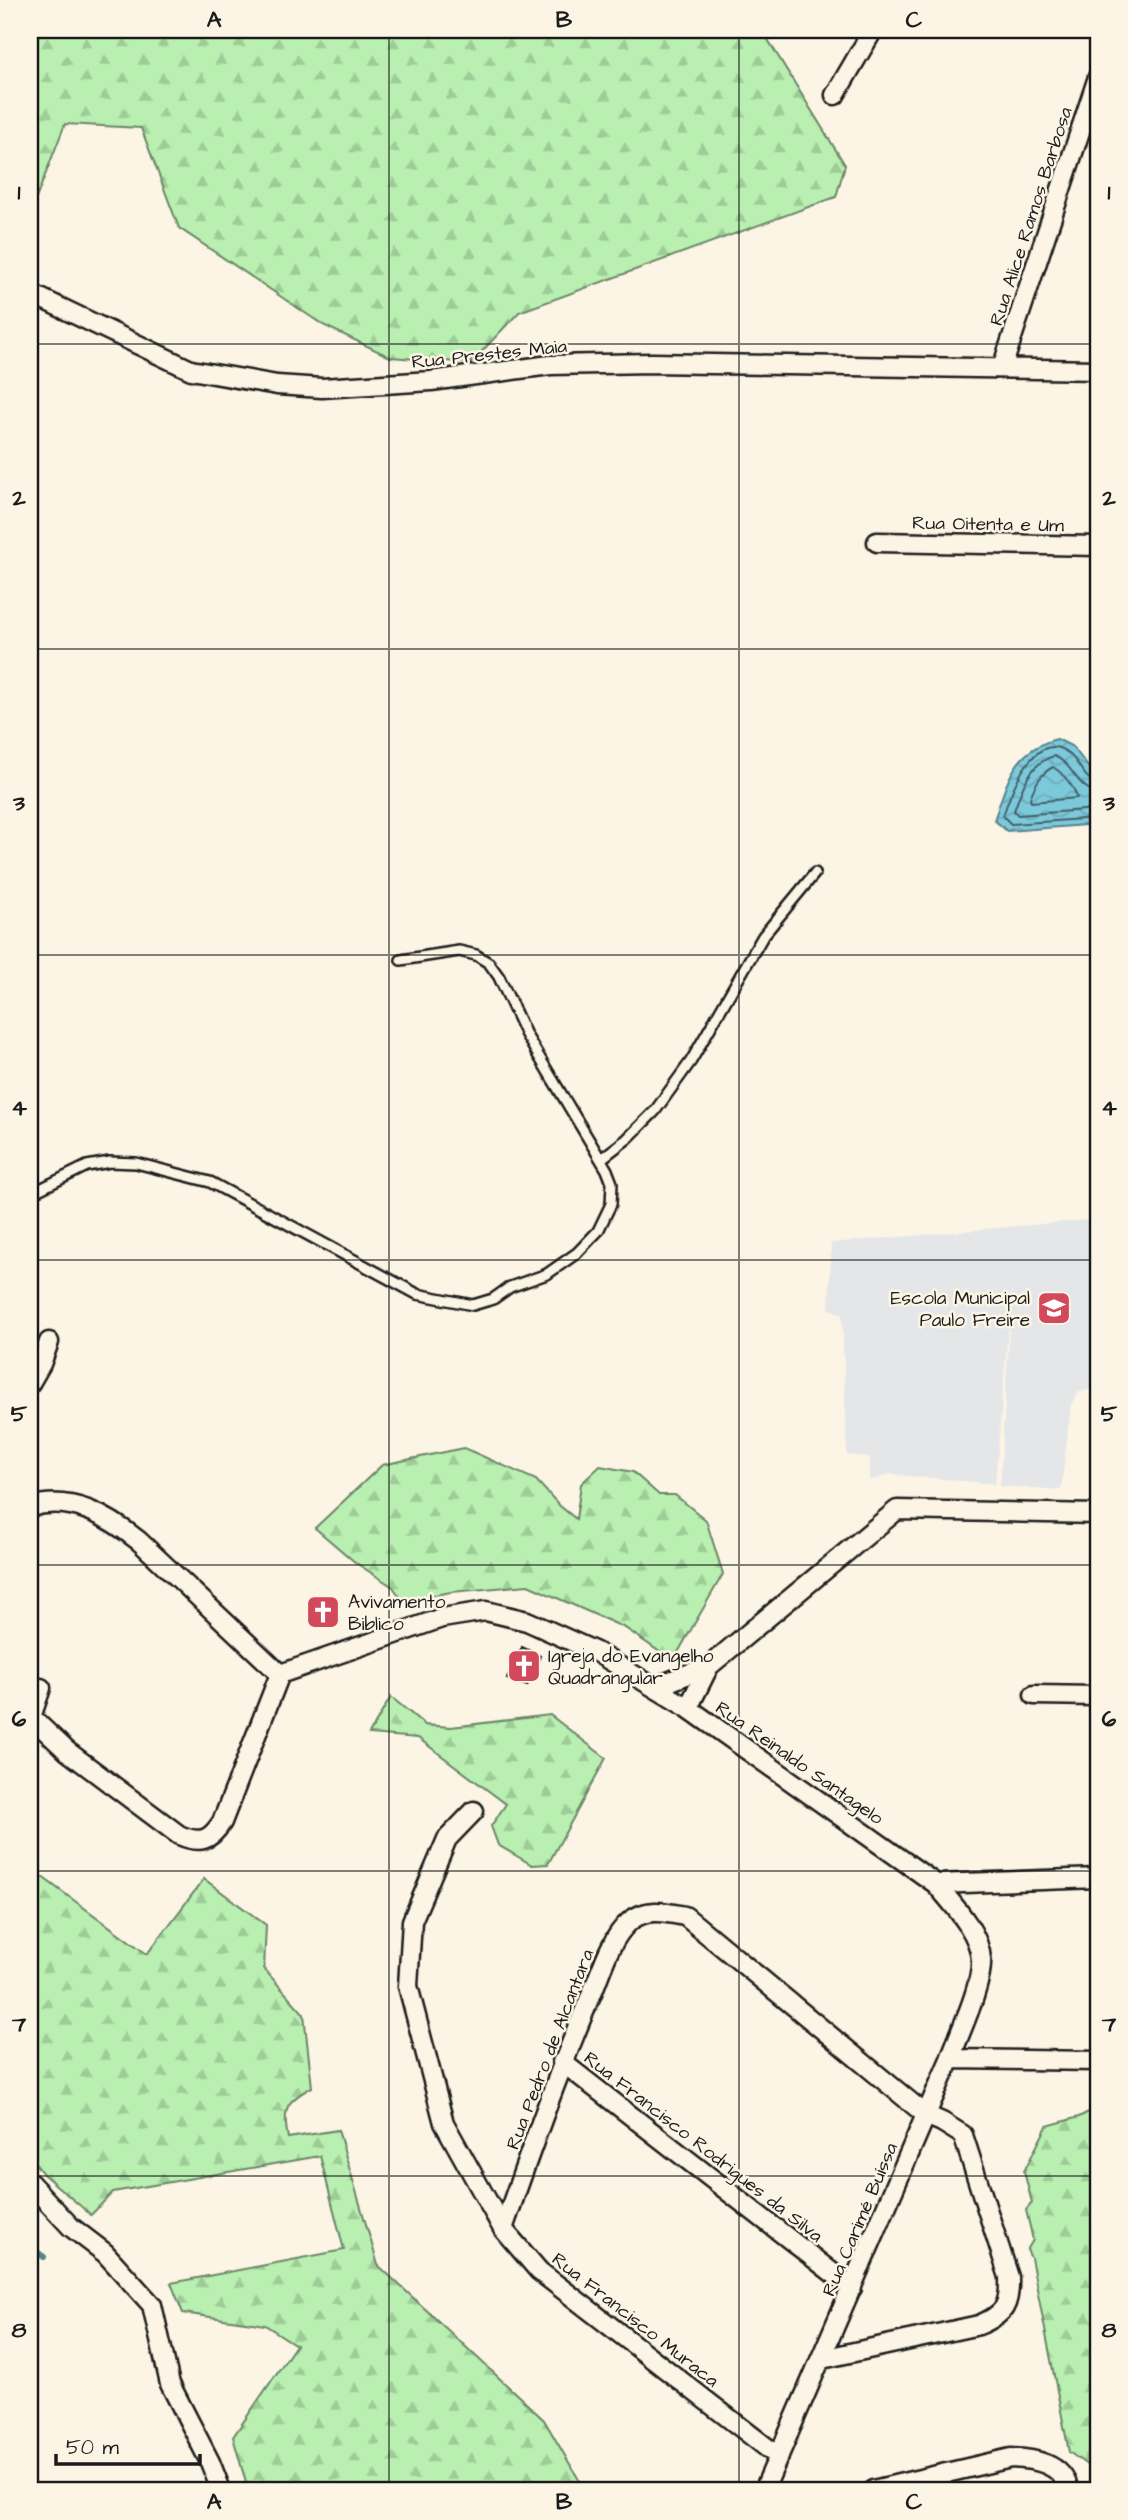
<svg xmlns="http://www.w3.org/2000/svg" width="1128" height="2520" font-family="'Architects Daughter',sans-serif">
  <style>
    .built { fill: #e4e6e8 }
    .forest { fill: url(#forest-firs); stroke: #6a8666; stroke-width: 2 }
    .water { fill: url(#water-waves); stroke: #56848f; stroke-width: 2 }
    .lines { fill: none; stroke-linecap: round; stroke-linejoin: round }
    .shore { stroke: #426168; stroke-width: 2 }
    .stream { stroke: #56848f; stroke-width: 6 }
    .building { fill: #abc2f0; stroke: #1c1c1c; stroke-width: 2 }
    .service-casing { stroke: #1c1c1c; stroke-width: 14 }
    .minor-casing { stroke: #1c1c1c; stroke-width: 23 }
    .service { stroke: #fcf5e5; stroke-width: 9 }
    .minor { stroke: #fcf5e5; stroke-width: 18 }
    .grid { fill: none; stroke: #1c1c1c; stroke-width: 2; stroke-opacity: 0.55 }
    .labels { text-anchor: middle; stroke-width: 5; stroke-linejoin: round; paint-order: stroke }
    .street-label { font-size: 19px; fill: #1c1c1c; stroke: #fcf5e5 }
    .poi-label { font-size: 19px; fill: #1c1c1c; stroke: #fcf5e5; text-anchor: start }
    .neatline { fill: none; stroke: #1c1c1c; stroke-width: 2.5 }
    .grid-label { font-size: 23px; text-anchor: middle; font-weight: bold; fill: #1c1c1c }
  </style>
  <defs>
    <pattern id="forest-firs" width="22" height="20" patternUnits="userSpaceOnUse" patternTransform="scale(1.75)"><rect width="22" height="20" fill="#b9efb1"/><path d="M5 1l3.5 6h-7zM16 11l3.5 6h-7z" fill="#9ecc98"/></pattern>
    <pattern id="water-waves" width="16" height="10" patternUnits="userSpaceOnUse" patternTransform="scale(1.75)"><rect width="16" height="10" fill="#7cc9db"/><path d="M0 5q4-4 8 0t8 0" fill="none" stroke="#6bacbb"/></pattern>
  </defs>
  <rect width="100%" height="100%" fill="#fcf5e5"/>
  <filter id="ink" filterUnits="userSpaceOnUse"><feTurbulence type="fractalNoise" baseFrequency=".0143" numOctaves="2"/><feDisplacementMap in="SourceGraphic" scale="14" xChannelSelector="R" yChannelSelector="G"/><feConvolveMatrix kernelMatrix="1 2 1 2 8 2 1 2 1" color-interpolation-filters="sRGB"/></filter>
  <g filter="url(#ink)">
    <path class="built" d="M1098,1219V1388L1079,1392L1071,1404L1061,1490L1000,1486L1012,1283L995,1484L890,1474L869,1481L870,1457L847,1455L842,1314L829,1309L831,1243Z"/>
    <path class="forest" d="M30,30H762L845,165L836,197L519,312L471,363L390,357L323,325L179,228L141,128L65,124L37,196L30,148Z
      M464,1448L536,1480L560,1506L576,1519L581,1484L600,1466L633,1472L659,1495H675L706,1520L723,1574L673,1661L625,1628L528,1585L451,1592L403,1601L393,1587L356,1563L315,1528L382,1465Z
      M391,1697L425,1725L451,1727L550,1715L606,1758L548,1864L532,1865L498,1845L491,1826L506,1804L418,1738L369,1734Z
      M30,1868L147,1954L204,1879L266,1925L264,1969L304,2014L312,2087C286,2101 282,2108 288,2138L338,2130L378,2265L544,2420L585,2490H248L233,2437L296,2345L265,2325L183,2313L171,2283L344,2250L320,2156L113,2192L91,2215L43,2174L30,2156Z
      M1098,2107V2473L1069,2452L1031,2258L1027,2250L1033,2240L1026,2210L1032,2203L1024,2171L1047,2126L1079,2117Z"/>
    <path class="water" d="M1057,739L1073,747L1098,780V824L1007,831L994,820C1008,781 1013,750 1057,739Z"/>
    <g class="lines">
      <path class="shore" d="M1053,767C1063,773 1075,788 1077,798L1031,802L1030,798C1035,785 1040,774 1053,767Z
        M1098,783C1084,781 1079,761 1068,753C1034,727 1010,794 1003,816L1011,824L1098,818
        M1098,792C1077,790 1073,763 1054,756C1030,762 1021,790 1014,811L1018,815L1098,809"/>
      <path class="stream" d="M30,2247L44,2257"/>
    </g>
    <path class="building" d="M315,1600L334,1603L330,1624L321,1621L312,1624Z
      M522,1647L540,1656L527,1686L507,1679Z"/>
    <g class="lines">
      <g class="service-casing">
        <path id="service" d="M601,1159L627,1139L655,1111L691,1061L763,936L815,873
          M30,1194L87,1166L110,1162L136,1163L210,1182L417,1294L473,1305L493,1299L510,1287L547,1274L577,1253L598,1231L611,1204L612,1183L607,1170L526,1035L499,977L489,963L476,955L459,951L401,960"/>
      </g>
      <g class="minor-casing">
        <path id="minor" d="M835,95L873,30
          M30,293L191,370L277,385L322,388L431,381L550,365L652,363L1098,370
          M1002,368L1098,77
          M877,542L1098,546
          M30,1383L41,1364L49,1342
          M30,1507C71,1495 108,1516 139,1541L280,1674
          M709,1666L897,1510L1098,1514
          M280,1674L442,1618L486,1611L527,1621L596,1652L688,1708L936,1884C953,1905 979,1931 981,1959C983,1984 959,2034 950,2059L764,2490
          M655,1687L709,1666L688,1708
          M41,1688L31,1717L67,1751L179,1835C200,1844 210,1841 222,1822L280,1674
          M1034,1695L1098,1696
          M474,1811L447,1839L412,1921L408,1986L444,2123L503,2229L539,2271L779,2457
          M936,1884L1098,1878
          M950,2059L1098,2061
          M562,2062L852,2288
          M30,2183L71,2227L105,2253L152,2305L170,2384L210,2462L221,2490
          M503,2229C531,2149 559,2070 592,1993C602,1969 610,1939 629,1922C645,1907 666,1912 685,1916L926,2115L942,2122L963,2135L1009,2277C1010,2305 1005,2314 979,2325L822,2359
          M873,2490L1011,2458C1035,2459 1062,2463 1069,2490"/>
      </g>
      <use href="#service" class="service"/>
      <use href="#minor" class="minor"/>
    </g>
  </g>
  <path class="grid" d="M389,30V2490M739,30V2490M30,344H1098M30,649H1098M30,955H1098M30,1260H1098M30,1565H1098M30,1871H1098M30,2176H1098"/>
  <defs>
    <g id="school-square" transform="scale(1.75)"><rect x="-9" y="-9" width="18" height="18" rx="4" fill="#d1495b" stroke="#fcf5e5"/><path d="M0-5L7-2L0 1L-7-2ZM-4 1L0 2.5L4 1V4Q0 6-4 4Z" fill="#fff"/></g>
    <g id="church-square" transform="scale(1.75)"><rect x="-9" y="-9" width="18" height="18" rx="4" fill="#d1495b" stroke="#fcf5e5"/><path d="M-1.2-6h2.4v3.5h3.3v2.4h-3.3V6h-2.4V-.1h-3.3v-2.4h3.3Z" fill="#fff"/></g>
  </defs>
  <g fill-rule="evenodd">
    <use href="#school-square" x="1054" y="1308"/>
    <use href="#church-square" x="323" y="1612"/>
    <use href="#church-square" x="524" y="1666"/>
  </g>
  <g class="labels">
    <g class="street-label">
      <text transform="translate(1030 216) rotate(-72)" y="7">Rua Alice Ramos Barbosa</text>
      <text transform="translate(489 353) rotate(-6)" y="7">Rua Prestes Maia</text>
      <text transform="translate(988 523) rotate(1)" y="7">Rua Oitenta e Um</text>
      <text transform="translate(800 1762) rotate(35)" y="7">Rua Reinaldo Santagelo</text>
      <text transform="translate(549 2049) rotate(-69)" y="7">Rua Pedro de Alcantara</text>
      <text transform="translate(704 2146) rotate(38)" y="7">Rua Francisco Rodrigues da Silva</text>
      <text transform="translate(859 2219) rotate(-67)" y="7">Rua Carimé Buíssa</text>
      <text transform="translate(636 2319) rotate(38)" y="7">Rua Francisco Muraca</text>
    </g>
    <g class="poi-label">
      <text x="1030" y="1304" text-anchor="end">Escola Municipal<tspan x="1030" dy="22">Paulo Freire</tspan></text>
      <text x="348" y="1608">Avivamento<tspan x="348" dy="22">Biblico</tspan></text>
      <text x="548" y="1662">Igreja do Evangelho<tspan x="548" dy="22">Quadrangular</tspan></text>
    </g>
  </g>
  <rect width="1128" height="2520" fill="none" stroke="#fcf5e5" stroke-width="77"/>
  <path d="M56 2454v10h144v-10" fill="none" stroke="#1c1c1c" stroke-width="3.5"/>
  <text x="66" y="2454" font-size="21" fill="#1c1c1c" stroke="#fcf5e5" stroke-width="5" paint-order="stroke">50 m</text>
  <rect x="38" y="38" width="1052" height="2444" class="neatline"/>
  <g class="grid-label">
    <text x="214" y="27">A</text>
    <text x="564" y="27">B</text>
    <text x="914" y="27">C</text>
    <text x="19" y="199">1</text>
    <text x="1109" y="199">1</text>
    <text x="19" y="505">2</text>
    <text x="1109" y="505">2</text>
    <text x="19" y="810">3</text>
    <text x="1109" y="810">3</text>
    <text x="19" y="1115">4</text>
    <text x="1109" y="1115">4</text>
    <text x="19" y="1421">5</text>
    <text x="1109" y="1421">5</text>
    <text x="19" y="1726">6</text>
    <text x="1109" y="1726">6</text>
    <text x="19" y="2031">7</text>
    <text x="1109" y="2031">7</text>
    <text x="19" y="2337">8</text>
    <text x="1109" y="2337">8</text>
    <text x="214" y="2509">A</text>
    <text x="564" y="2509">B</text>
    <text x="914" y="2509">C</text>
  </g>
</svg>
